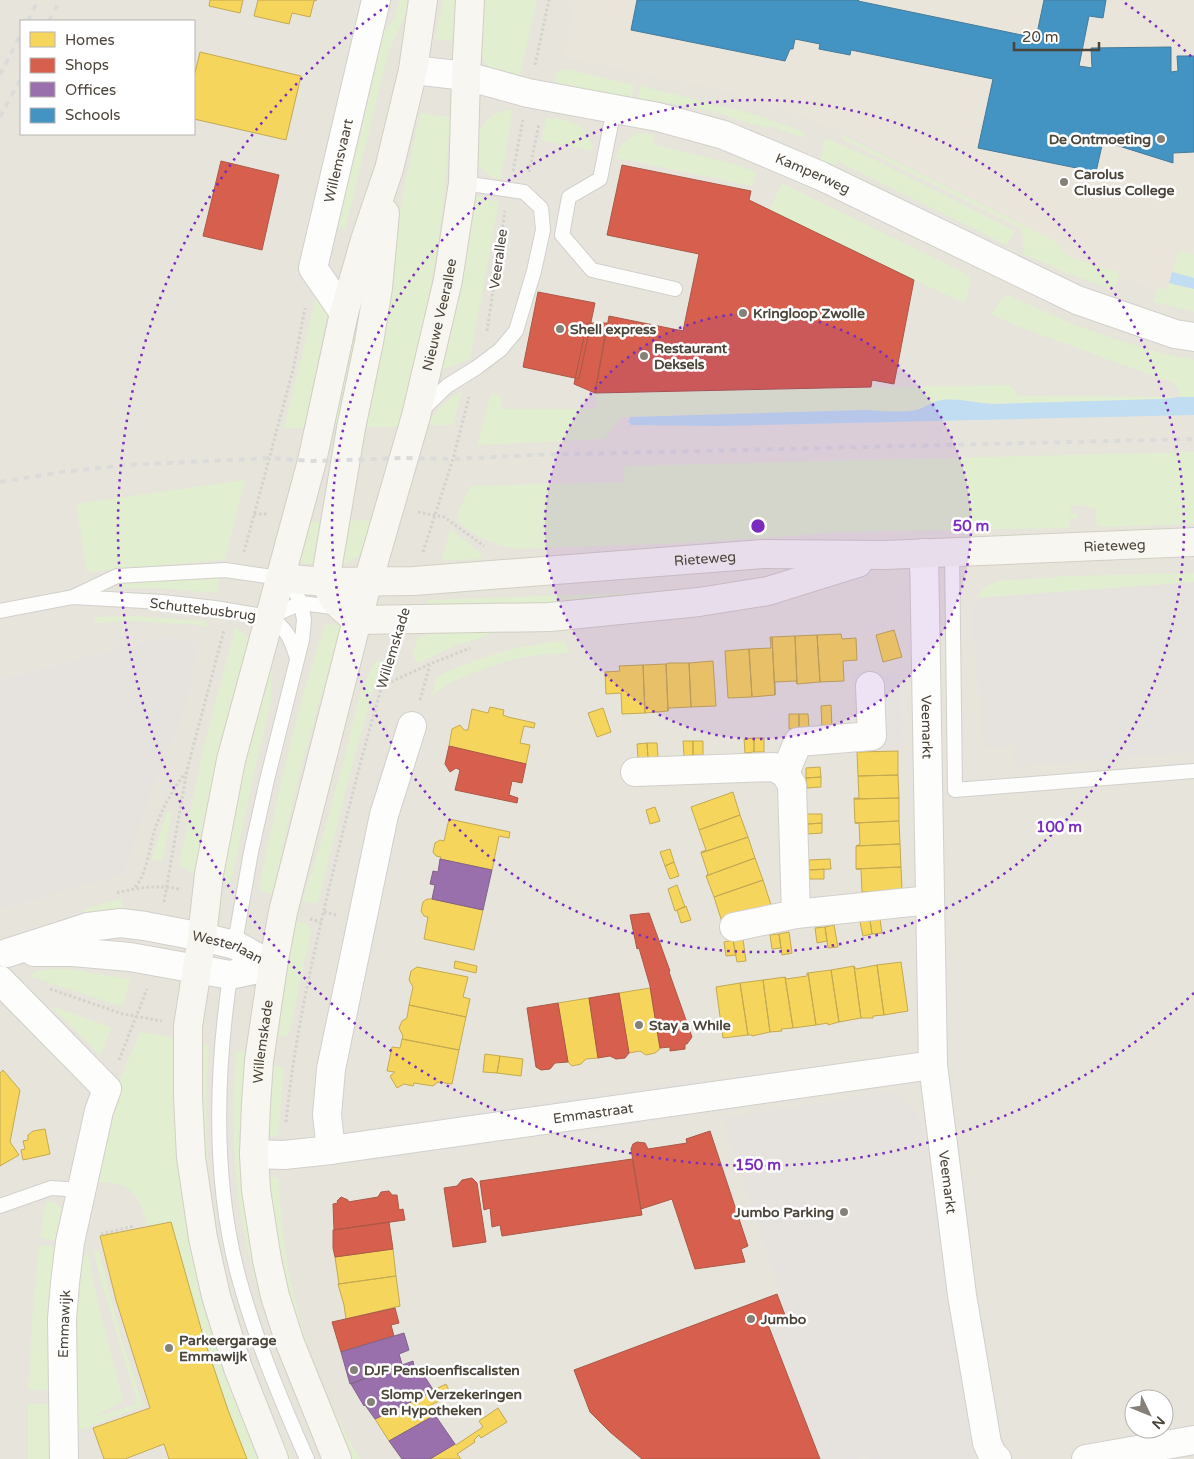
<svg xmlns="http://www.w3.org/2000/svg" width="1194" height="1459" font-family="'Varela Round',sans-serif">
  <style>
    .residential { fill: #e7e4dc; fill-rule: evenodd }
    .education { fill: #eae5da }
    .green { fill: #e1eecf }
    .parking { fill: #e6e3df }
    .water { fill: #c0ddf1 }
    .homes { fill: #f6d55c; stroke: #c3aa52 }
    .shops { fill: #d6604d; stroke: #ac5847 }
    .offices { fill: #9970ab; stroke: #826389 }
    .schools { fill: #4393c3; stroke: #457b9a }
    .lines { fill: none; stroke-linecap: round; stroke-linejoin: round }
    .service-casing { stroke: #d2d0cb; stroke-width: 16 }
    .minor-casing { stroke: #d2d0cb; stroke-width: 30 }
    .tertiary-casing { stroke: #d2d0cb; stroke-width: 30 }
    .secondary-casing { stroke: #d3cfc5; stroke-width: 30 }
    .path { stroke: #d3d2cc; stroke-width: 3; stroke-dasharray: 2.5 2.5; stroke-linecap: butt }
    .service { stroke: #fdfdfc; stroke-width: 14 }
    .minor { stroke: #fdfdfc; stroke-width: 28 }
    .tertiary { stroke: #fdfdfc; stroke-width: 28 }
    .secondary { stroke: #f7f6f1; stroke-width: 28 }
    .rail { stroke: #dbdbda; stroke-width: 4; stroke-dasharray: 6 6; stroke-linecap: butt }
    .ring { fill: none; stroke: #7b2cbf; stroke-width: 2.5; stroke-dasharray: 2.5 5 }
    .poi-dot { fill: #868178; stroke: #fff; stroke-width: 2 }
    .labels { text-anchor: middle; stroke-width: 5; stroke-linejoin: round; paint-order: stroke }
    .poi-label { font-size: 14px; font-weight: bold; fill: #4b4439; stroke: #fff; text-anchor: start }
    .street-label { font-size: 14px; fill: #4b4439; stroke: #fff }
    .centre { fill: #7b2cbf; stroke: #fff; stroke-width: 2.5 }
    .ring-label { font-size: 15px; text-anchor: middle; font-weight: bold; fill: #7b2cbf; stroke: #fff; stroke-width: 5; stroke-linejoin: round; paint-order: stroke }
  </style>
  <rect width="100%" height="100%" fill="#f4f2ee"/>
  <path class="residential" d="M0,0H1194V1459H0ZM21,21H194V134H21ZM1134,1399H1164V1429H1134Z"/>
  <path class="education" d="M575,0H1194V298L1162,290L1085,265L1022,232L845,132L773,106L729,92L564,57Z"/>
  <path class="green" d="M399,0H412L388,54L345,229L337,227L355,150H357L384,31L395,18Z
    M443,0H458L455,41L435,39Z
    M480,0H537L519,79L495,73L485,63L481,54Z
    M564,69L634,85L630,105L555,87L556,74Z
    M640,86L757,115L806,133L802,138L772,126L766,128L710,111L647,99L645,108L636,107Z
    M507,110L511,111L512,114L501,178L499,179C484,175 474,165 476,149C478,127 485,116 507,110Z
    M420,113L450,117C448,152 446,187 441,222C431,291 417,359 400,427H361L400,209Z
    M546,118C567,118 591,126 593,151L541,140Z
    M640,133L654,135V145L727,162L757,172L752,186L616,158C620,145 627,137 640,133Z
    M842,135L1053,240L1068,257L1120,273L1114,290L1064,272L1024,254L1022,229L841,138Z
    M825,138L869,157L1015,231L1007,245L837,161L833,168L820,163Z
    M782,183L969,275L970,286L965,303L914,280L769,210Z
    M472,194L497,202L498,203L497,212L470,359L442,370L441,368Z
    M1179,251L1194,255V278L1172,272Z
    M1169,283L1194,289V312L1153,302L1158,287L1167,290Z
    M1008,295L1072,324L1151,351L1194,360V397L1163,399L992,404C975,403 959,398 942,400C932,401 925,408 916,410C900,413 882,411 865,410L623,417L617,422L605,439L477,445L491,394L502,396L501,409H596L595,393L1010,385L1019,396L1180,397L1178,389L1173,383L1017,326L991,314L999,302Z
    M316,296L327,311V316L304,428H284Z
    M353,330L358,334L346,427L331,428Z
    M462,391L453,425H428C435,409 447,400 462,391Z
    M1194,452V524L1100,527L1096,523L1095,508L1087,507V505L1071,506V513H1078V518H1070V525L1066,528L845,532L686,543L520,549C495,546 473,537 456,518L470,486L623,482L624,466Z
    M245,480L225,559L223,560L87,572L76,504Z
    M370,520L372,521L363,553L341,567L347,521Z
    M327,521L320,565L300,563L299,562L309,522Z
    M451,530L481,553V557L478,559L443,561L442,558L450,531Z
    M1194,573V582L976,598L985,587L998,581L1069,576Z
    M192,578H217L219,579L217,592L214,593L159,588H119V583Z
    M690,591L691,598L426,609L428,601L430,600Z
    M132,616L206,621L207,627L202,626L201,625L128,621L95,623V617Z
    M325,624L340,625L341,628L300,771L273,892L271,894L260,891L259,889C276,799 296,710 325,624Z
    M235,628L248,637L249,641L213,777L194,872L192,873L186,868L180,866L179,863L204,746Z
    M450,630H494L491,634L455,646L419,663H417L412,654L418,637Z
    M564,641L570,653C557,654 544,654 531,656C507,659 448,679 432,696L436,677C478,657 518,645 564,641Z
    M377,660H380L381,662L353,762L318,902L316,904L303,901L302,899L305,891C322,844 334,795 347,747C354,718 360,685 377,660Z
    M269,670L271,673V701L254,774L231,882L229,884L220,882L239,780Z
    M171,810L172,813L162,859L160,861L153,859L152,857L167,812Z
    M121,899L124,914L86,915L84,911L88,908Z
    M296,922C304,922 310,924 311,932L290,1030L286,1036L277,1037L275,1034L290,949Z
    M48,969H67L129,979L130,982L123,1005L120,1006L32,977L31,974L36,971Z
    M51,1006L110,1027L111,1030L100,1055Z
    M140,1032L175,1038L261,1459H247C217,1381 192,1303 171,1222L147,1226C144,1218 143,1208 138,1200C130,1184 111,1181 94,1183L109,1105Z
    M198,1043L208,1045L209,1046C202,1131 208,1213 230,1296C244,1352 269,1406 292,1459H285L252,1383L207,1224Z
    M238,1050L247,1053L244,1096L323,1459C286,1375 250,1289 238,1196C232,1149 233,1101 236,1053Z
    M274,1065L284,1068L278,1137L267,1136L272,1067Z
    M268,1177H278C280,1198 281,1220 284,1241C293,1315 321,1395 360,1459H348L287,1310Z
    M46,1202H53L64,1210L63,1242L40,1238Z
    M39,1245L62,1248L52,1390H28L33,1307Z
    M99,1251L120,1334L143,1406L75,1432L73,1355L80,1256L88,1254L99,1308L123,1400L122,1402L93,1417L135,1405L137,1402L99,1274L94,1252Z
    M28,1404H52L53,1459H28Z"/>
  <path class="parking" d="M1194,582V752L1015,767L1013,746L988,748L983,746L972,611L977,600L982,598Z
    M166,637L198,642L190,688L179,725L147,803L124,874L0,909V680Z
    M870,672V674H900L903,749L857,752L852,674Z
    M396,724L401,726L355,909L350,908L372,806L384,757Z
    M697,1080L698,1088L532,1112L531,1104Z
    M891,1092L915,1108L923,1131L973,1459H868L865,1454L858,1459H821L768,1323L787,1315L722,1118Z
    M763,1097L765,1104L555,1136L550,1132L544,1133L541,1137L514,1141L513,1133Z
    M507,1108L509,1115L367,1136L366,1128Z
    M489,1137L491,1144L445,1151L443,1144Z
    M411,1148L413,1156L367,1162L366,1155Z"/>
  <path class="water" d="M1172,272L1194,278V289L1169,283Z
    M1180,397H1194V415L717,426L631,425L628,421L631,417L865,410C882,411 900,413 916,410C925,408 932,401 942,400C959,398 975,403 992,404L1163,399Z"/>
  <path class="homes" d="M210,0H243L240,13L209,6Z
    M258,0H317L314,1L310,17L292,13L289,24L254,16Z
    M200,52L301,76L286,140L194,119V77Z
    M894,630L902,657L883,662L876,635Z
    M841,634L842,639L856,638L857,660L843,661L844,681L820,682L817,635Z
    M817,635L820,682L797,684L795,636Z
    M795,636L797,684L796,681L775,682V695L772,637Z
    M770,637H772L775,695L752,697L749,649L771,648Z
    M749,649L752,697L728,698L725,651Z
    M713,661L716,706L691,707L689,663Z
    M669,663H689L691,707L669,708L668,711L666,664Z
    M666,664L668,711L645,713L643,665Z
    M643,665L645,713L622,714L621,693L606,694L605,672L620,671L619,666Z
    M831,705L832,727L822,728L821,706Z
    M490,707L504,710L503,715L508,717L535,723L534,728L524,726L520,743L530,745L526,764L449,746L452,729L460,725L464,730H468L472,709L488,713Z
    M603,708L611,732L597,737L588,713Z
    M789,714H799V729H789Z
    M799,714H808L809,728L799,729Z
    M754,738V752L745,753L744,739Z
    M754,738H764V752H754Z
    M683,741H693V755L684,756Z
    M693,741H703V755H693Z
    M647,743H657L658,757L648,758Z
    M647,743L648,758H638L637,744Z
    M898,751V775L858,776L857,752Z
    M820,767L821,777L806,778V768Z
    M898,775L899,798L854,799V798H859L858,776Z
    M821,777V787L807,788L806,778Z
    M733,792L740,815L699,830L691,807Z
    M899,798V821L855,823L854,799Z
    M655,807L660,821L650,824L646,810Z
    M807,814H822V823L808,824Z
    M740,815L748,837L701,853V852L706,850L699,830Z
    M449,819L510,832L509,838L499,836L492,870L440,859L441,857L436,856L433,852L435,843L440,840L444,841Z
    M899,821L900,844L856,846L860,844L859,823H855Z
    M822,823V833L808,834V824Z
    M748,837L755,858L706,876L708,874L701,853Z
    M900,844L901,867L856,869V846Z
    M670,849L674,862L665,866L660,852Z
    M755,858L763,880L714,897L706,876Z
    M830,859L831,869L809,870V860Z
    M674,862L679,876L670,879L665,866Z
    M901,867L902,891L862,892L861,869H856Z
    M824,869V879H810L809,870Z
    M763,880L771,905L722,922L714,897Z
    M677,885L685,907L675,911L668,889Z
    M427,899H432L483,910L474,950L424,939L428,917L424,916L421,911L423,902Z
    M686,906L691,920L681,923L677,910Z
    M880,919L882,933L872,934L870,920Z
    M870,920L872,934L863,936L860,922Z
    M834,925L838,947L828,948L825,927Z
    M825,927L827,941L817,943L815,928Z
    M789,932L792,953L782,955L779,934Z
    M779,934L781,948L772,949L770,935Z
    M743,939L746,961L737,962L733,940Z
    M733,940L736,955L726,956L724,942Z
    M455,961L477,966L476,973L454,968Z
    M901,962L908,1011L884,1015L877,965Z
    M877,965L884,1015L873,1016V1018H861L854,966L856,969Z
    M854,966L861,1018L839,1022L831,970Z
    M417,967L468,977L463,997L470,999L466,1017L409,1005L413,987L409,980L411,971Z
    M831,970L839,1022L828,1025V1023L816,1025L808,973Z
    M807,973H808L816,1025L793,1028L785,977L786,979L807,976Z
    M785,977L793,1028L781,1029L782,1031L770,1032L763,980Z
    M763,980L770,1032L752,1036V1035H748L740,983Z
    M740,983L748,1035L723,1038L716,987Z
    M650,988L660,1049L655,1053L646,1055L640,1051L629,1053L619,993Z
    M589,998L598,1058L586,1059L581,1064L572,1066L568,1062L558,1003Z
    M409,1005L466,1017L459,1050L402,1039L403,1036L399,1028L402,1021L407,1018Z
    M402,1039L459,1050L452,1084L438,1082L433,1086L414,1083L413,1086L404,1084L397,1088L390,1076L395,1072L387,1071L392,1047L400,1048Z
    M485,1054L500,1056L497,1073L483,1072Z
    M500,1056L523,1059L521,1076L497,1073Z
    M3,1070L20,1090L10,1142L19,1155L0,1166V1073Z
    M45,1129L50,1154L23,1160L21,1150L25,1149L23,1141L28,1140V1135L33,1131Z
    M171,1222L204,1339L228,1410L247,1459H169L164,1444L125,1459H104L93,1428L150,1408L116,1300L100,1236Z
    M393,1249L396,1276L339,1284L335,1257Z
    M396,1276L400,1306L346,1319L344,1305L338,1284Z
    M446,1384L451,1395L429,1406L435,1415L389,1441L375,1419Z
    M498,1408L507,1422L481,1438L479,1435L474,1440L475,1442L457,1454L461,1459H430L455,1444L456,1445L483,1427L479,1421Z"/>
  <path class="shops" d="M221,161L279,175L262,250L203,236Z
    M622,165L751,191L749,200L914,280L894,384L872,380L871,387L595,393L609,316L683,331L699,254L607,235Z
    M538,292L595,303L579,379L523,367Z
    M587,323H607L595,393L574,384Z
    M449,746L526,764L522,783L512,781L509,795L518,798L517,803L455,790L460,770L456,768L450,772L445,764Z
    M649,913L670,971L669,972L692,1037L687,1044H685V1049L670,1051V1047L660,1048L650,986L639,948L637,949L630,915Z
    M619,993L629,1053L625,1058L616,1059L610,1056L598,1058L589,998Z
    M558,1003L568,1062L555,1063L550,1069L541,1070L536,1067L527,1008Z
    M710,1131L748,1246L741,1249L745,1262L695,1269L672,1199L641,1209L631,1149L633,1144L637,1142L645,1143L648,1149L687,1143L686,1139Z
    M632,1159L642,1215L502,1236L500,1225L492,1227L490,1208L484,1210L480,1181Z
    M472,1178L477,1183L486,1242L453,1247L444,1188L457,1186L462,1180Z
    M389,1191L392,1195H397L399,1210L403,1209L405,1220L334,1230L333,1204L338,1203L337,1201L341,1197L348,1200V1202L378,1197L381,1192Z
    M389,1222L393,1249L335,1257L333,1248V1230Z
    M777,1294L785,1315L767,1322L820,1459H642L610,1432L590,1412L574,1370Z
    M395,1308L399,1323L391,1325L394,1336L341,1352L332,1322Z"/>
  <path class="offices" d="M440,859L492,870L483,910L432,899L435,885L430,884L433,871L438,872Z
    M404,1333L409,1350L399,1354L402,1364L350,1384L341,1352Z
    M413,1361L414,1366L405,1370L409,1379L421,1371L434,1391L375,1419L365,1405L364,1406L351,1384Z
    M435,1415L455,1444L430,1459H402L389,1441Z"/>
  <path class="schools" d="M637,0H859L858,1L1036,38L1044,0H1106L1103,18L1089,16L1079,66L1092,68L1091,48L1171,47V72L1178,71L1177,56H1194V152L1173,153V163L1103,141L1096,172L978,148L993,79L851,50L850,55L819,49L820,44L795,39L793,49H790L785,61L631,30Z"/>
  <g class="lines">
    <g class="service-casing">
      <path id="service" d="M614,109L600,179L569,197L562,235L592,270L675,289
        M422,410L447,386L476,368L500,350L516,331L534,271L543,230L541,208L524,192L463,183
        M952,552L955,790L1194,771
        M73,597L117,576L225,570L280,578L294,590L301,603L304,620L302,640L267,780L251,852L234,948
        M0,611L73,597L162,602L215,608L269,617L301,603L332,607L340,611
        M269,617C287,628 291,639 297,658
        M231,970C216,1069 212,1173 237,1271C254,1336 280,1398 307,1459
        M0,1206L51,1188L82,1190"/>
    </g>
    <g class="minor-casing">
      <g id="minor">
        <path id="s1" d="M413,70L466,76L528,93L658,117L724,135L821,176L1077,300L1175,334L1194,337"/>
        <path id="s2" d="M344,313L313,268L376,0"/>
        <path id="s3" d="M924,553L933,1065L962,1295L987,1443L992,1454L997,1459"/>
        <path d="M635,772L773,767L785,773L792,785L796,914"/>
        <path d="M785,773L798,742L872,736L870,686"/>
        <path d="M734,927L796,914L930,900"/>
        <path d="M0,980L107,1089L99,1111L70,1242L65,1283L62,1319L64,1459"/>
        <path d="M331,1150L327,1115L331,1069L384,815L412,726"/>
        <path id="s4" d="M254,1154L284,1155L331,1150L933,1065"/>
        <path d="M1086,1459L1194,1440"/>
      </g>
    </g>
    <g class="tertiary-casing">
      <g id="tertiary">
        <path d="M34,952H73L130,957L230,975L273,966"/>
        <path id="s5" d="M7,953L88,927L121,923L145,926L202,937L235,945L273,966"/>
      </g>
    </g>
    <g class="secondary-casing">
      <g id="secondary">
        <path id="s6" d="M280,578L325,582L414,581L763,554L885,555L1194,542"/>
        <path d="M325,582C334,602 340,607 357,620L550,617L699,602L768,591L858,563"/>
        <path d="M325,582L351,428L369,342L378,288L385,213"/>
        <path d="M274,1459L238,1368L216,1296L203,1238L191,1157L188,1097V1026L202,937L209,874L231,760L312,461L344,313L365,240L389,169L413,70L423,0"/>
        <path id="s7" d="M337,1459L290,1343L275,1296L267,1260L256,1190L254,1154L256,1104L259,1061L273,966L283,912L357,620L416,416L448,280L463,183L466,76L470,0"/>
      </g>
    </g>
    <path class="path" d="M535,65L549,0
      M513,171L523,120
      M529,172L539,124
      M487,331L505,211
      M418,512L444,517L484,546
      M254,514H269
      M244,552L293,370L305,308
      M423,552L453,459L469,397
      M382,686L430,664L470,648
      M420,700L430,665
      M135,887C146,876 150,847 154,832C161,810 172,791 185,773
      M117,893C137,887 159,885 179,889
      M164,902L187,770L224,630
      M324,912L336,915
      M310,919L321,922
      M50,989L123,1014L162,1021
      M119,1060L147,989
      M286,1122C294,1040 312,960 331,880C350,802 370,723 394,646
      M101,1234L134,1226"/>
    <use href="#service" class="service"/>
    <use href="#minor" class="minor"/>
    <use href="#tertiary" class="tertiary"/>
    <use href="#secondary" class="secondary"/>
    <path class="rail" d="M28,21L38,0
      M49,21L60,0
      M0,75L21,34
      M0,117L21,78
      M0,482L61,472L127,465L269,458L312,461L404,458L453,459L533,455L1194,439"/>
  </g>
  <circle cx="758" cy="526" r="213" fill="#7b2cbf" fill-opacity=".12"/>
  <g class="ring">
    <circle cx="758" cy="526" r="213"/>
    <circle cx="758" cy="526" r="426"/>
    <path d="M1194 993A639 639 0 1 1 391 3M1125 3A639 639 0 0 1 1194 59"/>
  </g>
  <g class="poi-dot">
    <circle cx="1161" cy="139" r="5"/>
    <circle cx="1064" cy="182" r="5"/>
    <circle cx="743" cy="313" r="5"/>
    <circle cx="560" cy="329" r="5"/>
    <circle cx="644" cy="356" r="5"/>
    <circle cx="639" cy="1025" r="5"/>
    <circle cx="844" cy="1212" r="5"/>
    <circle cx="751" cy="1319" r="5"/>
    <circle cx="169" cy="1348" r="5"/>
    <circle cx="354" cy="1370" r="5"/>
    <circle cx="371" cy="1402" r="5"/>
  </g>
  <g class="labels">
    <g class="poi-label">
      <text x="1151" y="144" text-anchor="end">De Ontmoeting</text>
      <text x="1074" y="179">Carolus<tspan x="1074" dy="16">Clusius College</tspan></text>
      <text x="753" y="318">Kringloop Zwolle</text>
      <text x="570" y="334">Shell express</text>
      <text x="654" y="353">Restaurant<tspan x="654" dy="16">Deksels</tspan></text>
      <text x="649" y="1030">Stay a While</text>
      <text x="834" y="1217" text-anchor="end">Jumbo Parking</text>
      <text x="761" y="1324">Jumbo</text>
      <text x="179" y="1345">Parkeergarage<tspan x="179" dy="16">Emmawijk</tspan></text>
      <text x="364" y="1375">DJF Pensioenfiscalisten</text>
      <text x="381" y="1399">Slomp Verzekeringen<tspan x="381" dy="16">en Hypotheken</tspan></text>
    </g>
    <g class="street-label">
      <text dy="5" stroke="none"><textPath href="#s2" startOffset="165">Willemsvaart</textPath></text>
      <text dy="5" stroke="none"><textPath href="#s1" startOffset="415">Kamperweg</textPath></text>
      <text transform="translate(498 259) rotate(-82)" y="5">Veerallee</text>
      <text dy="5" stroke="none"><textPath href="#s7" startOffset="1180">Nieuwe Veerallee</textPath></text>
      <text dy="5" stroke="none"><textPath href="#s6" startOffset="836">Rieteweg</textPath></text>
      <text dy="5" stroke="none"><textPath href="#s6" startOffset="426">Rieteweg</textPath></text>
      <text transform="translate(203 609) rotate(7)" y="5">Schuttebusbrug</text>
      <text transform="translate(393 648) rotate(-73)" y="5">Willemskade</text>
      <text dy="5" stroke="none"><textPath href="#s3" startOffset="174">Veemarkt</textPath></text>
      <text dy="5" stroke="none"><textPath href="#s5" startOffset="228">Westerlaan</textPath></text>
      <text dy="5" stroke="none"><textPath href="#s7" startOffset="431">Willemskade</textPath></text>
      <text dy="5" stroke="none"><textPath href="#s4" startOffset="342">Emmastraat</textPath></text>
      <text dy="5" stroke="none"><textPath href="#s3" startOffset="630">Veemarkt</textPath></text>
      <text transform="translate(64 1324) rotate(-88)" y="5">Emmawijk</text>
    </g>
  </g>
  <circle cx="758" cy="526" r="8" class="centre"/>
  <g class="ring-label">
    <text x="971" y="531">50 m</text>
    <text x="1059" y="832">100 m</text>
    <text x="758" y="1170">150 m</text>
  </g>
  <rect x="20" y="20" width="175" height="115" fill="#ffffff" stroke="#b7b4b0"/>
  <rect x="30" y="32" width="25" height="15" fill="#f6d55c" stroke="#b7b4b0"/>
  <text x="65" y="45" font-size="15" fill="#4b4439">Homes</text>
  <rect x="30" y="58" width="25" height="15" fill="#d6604d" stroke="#b7b4b0"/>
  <text x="65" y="70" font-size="15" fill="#4b4439">Shops</text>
  <rect x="30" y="82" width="25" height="15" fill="#9970ab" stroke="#b7b4b0"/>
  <text x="65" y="95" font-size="15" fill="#4b4439">Offices</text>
  <rect x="30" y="108" width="25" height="15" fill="#4393c3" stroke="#b7b4b0"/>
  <text x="65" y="120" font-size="15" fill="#4b4439">Schools</text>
  <g transform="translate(1149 1414) rotate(133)"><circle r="24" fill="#ffffff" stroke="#b7b4b0"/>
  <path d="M0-4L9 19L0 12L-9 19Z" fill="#868178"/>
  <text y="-8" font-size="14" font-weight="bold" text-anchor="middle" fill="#4b4439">N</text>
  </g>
  <path d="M1014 42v8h85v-8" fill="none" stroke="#4b4439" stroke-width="2.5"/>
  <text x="1022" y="42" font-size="15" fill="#4b4439" stroke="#ffffff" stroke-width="4" paint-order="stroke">20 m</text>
</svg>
